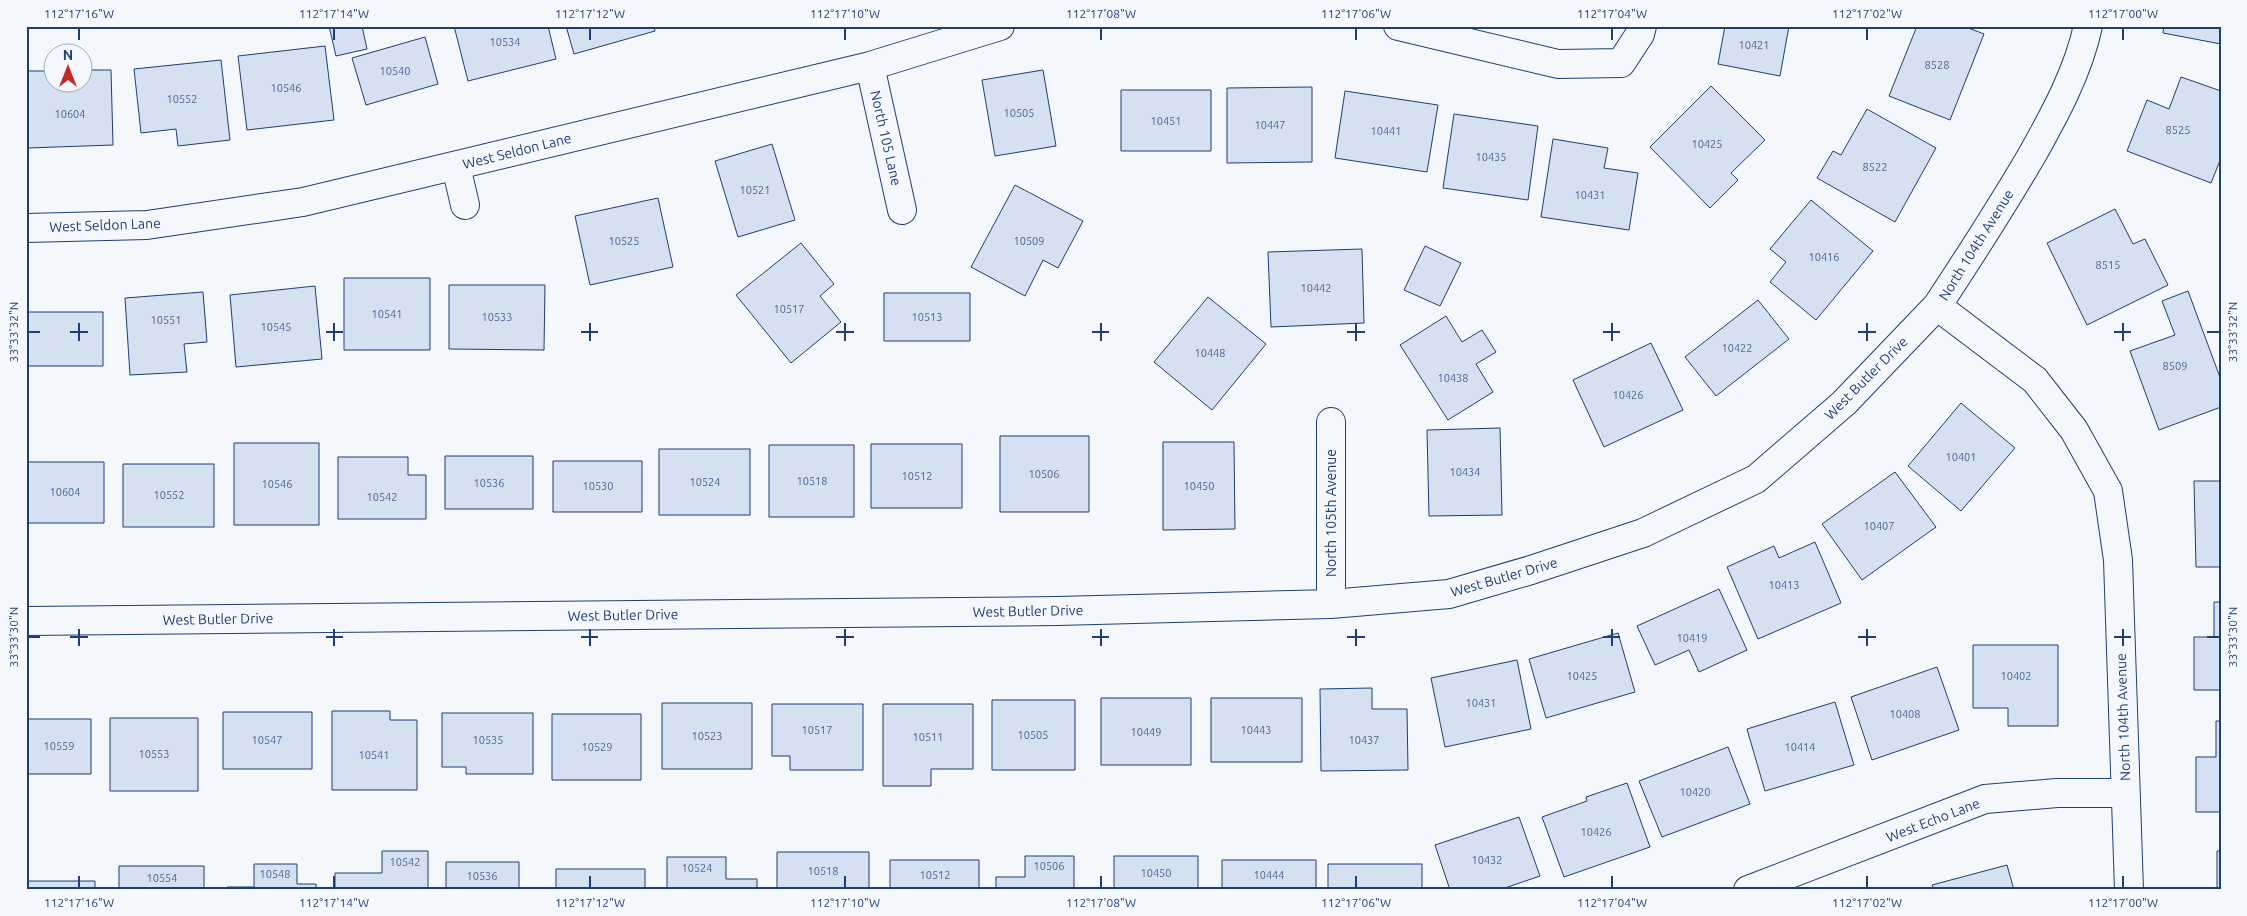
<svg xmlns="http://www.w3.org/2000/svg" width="2247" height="916" font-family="Ubuntu,sans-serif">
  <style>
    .building { fill: #d5e0f0; stroke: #1d3f73 }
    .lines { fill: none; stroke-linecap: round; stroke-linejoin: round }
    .minor-casing { stroke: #1d3f73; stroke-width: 30 }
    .minor { stroke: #f4f7fb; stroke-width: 28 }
    .ticks { fill: none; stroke: #1d3f73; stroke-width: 2 }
    .labels { text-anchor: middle; stroke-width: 4; stroke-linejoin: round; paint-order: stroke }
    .number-label { font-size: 11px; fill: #4b6792 }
    .street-label { font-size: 14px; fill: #1d3f73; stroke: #f4f7fb }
    .neatline { fill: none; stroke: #1d3f73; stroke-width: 2 }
    .ticks-label { font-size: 12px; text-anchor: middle; fill: #1d3f73 }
  </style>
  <rect width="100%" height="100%" fill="#f4f7fb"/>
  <path class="building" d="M329,26H362L367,49L336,56Z
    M454,26H548L556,59L468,81Z
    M566,26H654L655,31L574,54Z
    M1725,26H1789L1780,76L1718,64Z
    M1917,26H1963L1984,34L1950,120L1889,96Z
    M2164,26H2221V44L2163,33Z
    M425,37L438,84L366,105L352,58Z
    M325,46L334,120L247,130L238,56Z
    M221,60L230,140L178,146L176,129L141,133L134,69Z
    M82,70H111L113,145L28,148L26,71H52V82H82Z
    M1043,70L1056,146L995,156L982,80Z
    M2181,77L2221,91V158L2211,183L2127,151L2147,100L2169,109Z
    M1711,86L1765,140L1731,173L1738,180L1710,208L1650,147Z
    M1312,87V162L1227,163V88Z
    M1121,90H1211V151H1121Z
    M1345,91L1438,105L1427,172L1335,158Z
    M1867,109L1936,148L1895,222L1817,178L1833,151L1841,155Z
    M1454,114L1538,126L1528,200L1443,188Z
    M1553,139L1608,148L1604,168L1638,173L1629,230L1541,217Z
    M772,144L795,220L738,237L715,161Z
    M1015,185L1083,221L1058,268L1043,260L1025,296L971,267Z
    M658,198L673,267L590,285L575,216Z
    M1811,200L1873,251L1816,320L1770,282L1786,262L1770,249Z
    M2115,209L2133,244L2145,239L2168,285L2087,325L2047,243Z
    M801,243L834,284L820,296L841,322L791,363L736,295Z
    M1425,246L1461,263L1440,306L1404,290Z
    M1362,249L1364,323L1271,327L1268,252Z
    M344,278H430V350H344Z
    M449,285H545L544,350L449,349Z
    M315,286L322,359L236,367L230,295Z
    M2188,291L2221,380V407L2159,430L2130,351L2175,335L2162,301Z
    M203,292L207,342L184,344L187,372L130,375L125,298Z
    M884,293H970V341H884Z
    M1208,297L1266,344L1212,410L1154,362Z
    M1758,300L1789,339L1716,396L1685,357Z
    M26,312H103V366H26Z
    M1446,316L1462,342L1482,330L1496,352L1476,364L1493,392L1448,420L1400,345Z
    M1651,343L1683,410L1604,447L1573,380Z
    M1961,403L2015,448L1961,511L1908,466Z
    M1500,428L1502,515L1429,516L1427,430Z
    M1000,436H1089V512H1000Z
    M1163,442H1234L1235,529L1163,530Z
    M234,443H319V525H234Z
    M871,444H962V508H871Z
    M769,445H854V517H769Z
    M659,449H750V515H659Z
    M445,456H533V509H445Z
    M338,457H408V475H426V519H338Z
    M553,461H642V512H553Z
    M26,462H104V523H26Z
    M123,464H214V527H123Z
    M1895,472L1936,527L1862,580L1822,524Z
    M2194,481H2221V567H2196Z
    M1815,542L1841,603L1758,639L1727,567L1774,546L1779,558Z
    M1719,589L1747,650L1699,672L1689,650L1655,665L1637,626Z
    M2214,602H2221V690H2194V637H2214Z
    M1618,633L1635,692L1546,718L1529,659Z
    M1973,645H2058V726H2008V708H1973Z
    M1517,660L1531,729L1445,747L1431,678Z
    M1937,667L1959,730L1872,760L1851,697Z
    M1372,688V709H1407L1408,770L1321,771L1320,689Z
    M1101,698H1191V765H1101Z
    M1211,698H1302V762H1211Z
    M992,700H1075V770H992Z
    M1835,702L1854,765L1765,791L1747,729Z
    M662,703H752V769H662Z
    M772,704H863V770H790V756H772Z
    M883,704H973V769H931V786H883Z
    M332,711H390V720H417V790H332Z
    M223,712H312V769H223Z
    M442,713H533V774H466V767H442Z
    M552,714H641V780H552Z
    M110,718H198V791H110Z
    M26,719H91V774H26Z
    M2216,721H2221V812H2196V757H2216Z
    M1728,747L1750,804L1662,837L1639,781Z
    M1627,783L1650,847L1564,877L1542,817L1587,801L1586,797Z
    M1519,817L1540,876L1499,890H1450L1435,845Z
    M382,851H428V890H335V873H382Z
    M2217,851H2221V890H2217Z
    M777,852H869V890H777Z
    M1025,856H1074V890H996V877H1025Z
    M1114,856H1198V890H1114Z
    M667,857H726V879H757V890H667Z
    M890,860H979V890H890Z
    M1222,860H1316V890H1222Z
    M446,862H519V890H446Z
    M254,864H297V884H316V890H227V887H254Z
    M1328,864H1422V890H1328Z
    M2007,865L2014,890H1934L1932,885Z
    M119,866H204V890H119Z
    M556,869H645V890H556Z
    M26,881H95V890H26Z"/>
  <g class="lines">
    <g class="minor-casing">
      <path id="minor" d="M1398,26L1558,64L1621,63L1640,34L1642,26
        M2088,26C2078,72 2055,114 2032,155C2002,206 1970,256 1937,306L2035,380L2074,430L2108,491L2118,560L2129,890
        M870,66L902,210
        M456,166L465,205
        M26,228L147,225L303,202L870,66L1000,26
        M1331,422V604
        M26,621L1057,611L1331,604L1449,594L1531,570L1643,533L1756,479L1844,403L1937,306
        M1748,890L1985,799L2057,793H2125"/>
    </g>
    <use href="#minor" class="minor"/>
  </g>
  <path class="ticks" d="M79,28V40M334,28V40M590,28V40M845,28V40M1101,28V40M1356,28V40M1612,28V40M1867,28V40M2123,28V40M79,323V341M334,323V341M590,323V341M845,323V341M1101,323V341M1356,323V341M1612,323V341M1867,323V341M2123,323V341M28,332H40M70,332H88M326,332H343M581,332H598M836,332H854M1092,332H1109M1347,332H1365M1603,332H1620M1858,332H1876M2114,332H2131M2207,332H2220M79,629V646M334,629V646M590,629V646M845,629V646M1101,629V646M1356,629V646M1612,629V646M1867,629V646M2123,629V646M28,637H40M70,637H88M326,637H343M581,637H598M836,637H854M1092,637H1109M1347,637H1365M1603,637H1620M1858,637H1876M2114,637H2131M2207,637H2220M79,876V888M334,876V888M590,876V888M845,876V888M1101,876V888M1356,876V888M1612,876V888M1867,876V888M2123,876V888"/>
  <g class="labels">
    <g class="number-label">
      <text x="505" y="46">10534</text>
      <text x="1754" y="49">10421</text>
      <text x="1937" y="69">8528</text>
      <text x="395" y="75">10540</text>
      <text x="286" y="92">10546</text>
      <text x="182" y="103">10552</text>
      <text x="1019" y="117">10505</text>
      <text x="70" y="118">10604</text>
      <text x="1166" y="125">10451</text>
      <text x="1270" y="129">10447</text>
      <text x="2178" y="134">8525</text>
      <text x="1386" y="135">10441</text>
      <text x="1707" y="148">10425</text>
      <text x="1491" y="161">10435</text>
      <text x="1875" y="171">8522</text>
      <text x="755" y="194">10521</text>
      <text x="1590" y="199">10431</text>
      <text x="624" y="245">10525</text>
      <text x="1029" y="245">10509</text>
      <text x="1824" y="261">10416</text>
      <text x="2108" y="269">8515</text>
      <text x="1316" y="292">10442</text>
      <text x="789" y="313">10517</text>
      <text x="387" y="318">10541</text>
      <text x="497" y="321">10533</text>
      <text x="927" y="321">10513</text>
      <text x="166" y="324">10551</text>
      <text x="276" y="331">10545</text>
      <text x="1737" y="352">10422</text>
      <text x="1210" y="357">10448</text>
      <text x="2175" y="370">8509</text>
      <text x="1453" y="382">10438</text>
      <text x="1628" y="399">10426</text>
      <text x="1961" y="461">10401</text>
      <text x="1465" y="476">10434</text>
      <text x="1044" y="478">10506</text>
      <text x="917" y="480">10512</text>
      <text x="812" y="485">10518</text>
      <text x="705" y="486">10524</text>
      <text x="489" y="487">10536</text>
      <text x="277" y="488">10546</text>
      <text x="598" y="490">10530</text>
      <text x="1199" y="490">10450</text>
      <text x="65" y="496">10604</text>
      <text x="169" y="499">10552</text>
      <text x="382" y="501">10542</text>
      <text x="1879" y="530">10407</text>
      <text x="1784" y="589">10413</text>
      <text x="1692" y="642">10419</text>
      <text x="1582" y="680">10425</text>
      <text x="2016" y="680">10402</text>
      <text x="1481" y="707">10431</text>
      <text x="1905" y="718">10408</text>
      <text x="817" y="734">10517</text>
      <text x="1256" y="734">10443</text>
      <text x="1146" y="736">10449</text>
      <text x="1033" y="739">10505</text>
      <text x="707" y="740">10523</text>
      <text x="928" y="741">10511</text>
      <text x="267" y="744">10547</text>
      <text x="488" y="744">10535</text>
      <text x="1364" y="744">10437</text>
      <text x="59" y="750">10559</text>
      <text x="597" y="751">10529</text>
      <text x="1800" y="751">10414</text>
      <text x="154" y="758">10553</text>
      <text x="374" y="759">10541</text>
      <text x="1695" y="796">10420</text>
      <text x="1596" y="836">10426</text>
      <text x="1487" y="864">10432</text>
      <text x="405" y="866">10542</text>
      <text x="1049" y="870">10506</text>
      <text x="697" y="872">10524</text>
      <text x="823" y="875">10518</text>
      <text x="1156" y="877">10450</text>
      <text x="275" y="878">10548</text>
      <text x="935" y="879">10512</text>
      <text x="1269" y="879">10444</text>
      <text x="482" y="880">10536</text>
      <text x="162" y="882">10554</text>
    </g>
    <g class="street-label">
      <text transform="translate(886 138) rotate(77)" y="5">North 105 Lane</text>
      <text transform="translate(517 151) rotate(-14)" y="5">West Seldon Lane</text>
      <text transform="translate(105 225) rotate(-2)" y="5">West Seldon Lane</text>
      <text transform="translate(1976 245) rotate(-58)" y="5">North 104th Avenue</text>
      <text transform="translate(1866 378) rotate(-45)" y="5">West Butler Drive</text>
      <text transform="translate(1331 513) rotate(-90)" y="5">North 105th Avenue</text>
      <text transform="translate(1504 577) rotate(-16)" y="5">West Butler Drive</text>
      <text transform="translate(1028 611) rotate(-1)" y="5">West Butler Drive</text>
      <text transform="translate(623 615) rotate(-1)" y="5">West Butler Drive</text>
      <text transform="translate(218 619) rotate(-1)" y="5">West Butler Drive</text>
      <text transform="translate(2123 717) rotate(-92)" y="5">North 104th Avenue</text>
      <text transform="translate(1933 820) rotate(-21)" y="5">West Echo Lane</text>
    </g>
  </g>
  <rect width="2247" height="916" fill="none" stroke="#f4f7fb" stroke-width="55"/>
  <g transform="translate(68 68)"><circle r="24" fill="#f4f7fb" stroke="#9eadc5"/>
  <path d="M0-4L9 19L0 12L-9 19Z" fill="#c62828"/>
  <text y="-8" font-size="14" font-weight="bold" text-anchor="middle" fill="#1d3f73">N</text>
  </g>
  <rect x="28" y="28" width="2192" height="860" class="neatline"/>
  <g class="ticks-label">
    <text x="79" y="18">112°17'16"W</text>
    <text x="334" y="18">112°17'14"W</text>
    <text x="590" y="18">112°17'12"W</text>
    <text x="845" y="18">112°17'10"W</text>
    <text x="1101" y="18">112°17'08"W</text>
    <text x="1356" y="18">112°17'06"W</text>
    <text x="1612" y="18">112°17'04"W</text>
    <text x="1867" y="18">112°17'02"W</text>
    <text x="2123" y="18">112°17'00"W</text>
    <text transform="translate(14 332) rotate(-90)" y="4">33°33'32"N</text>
    <text transform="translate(2233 332) rotate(-90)" y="4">33°33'32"N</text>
    <text transform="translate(14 637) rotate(-90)" y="4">33°33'30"N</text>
    <text transform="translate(2233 637) rotate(-90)" y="4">33°33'30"N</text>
    <text x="79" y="907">112°17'16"W</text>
    <text x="334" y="907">112°17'14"W</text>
    <text x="590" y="907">112°17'12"W</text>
    <text x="845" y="907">112°17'10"W</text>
    <text x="1101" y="907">112°17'08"W</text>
    <text x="1356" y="907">112°17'06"W</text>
    <text x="1612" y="907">112°17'04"W</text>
    <text x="1867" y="907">112°17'02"W</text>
    <text x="2123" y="907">112°17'00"W</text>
  </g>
</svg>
